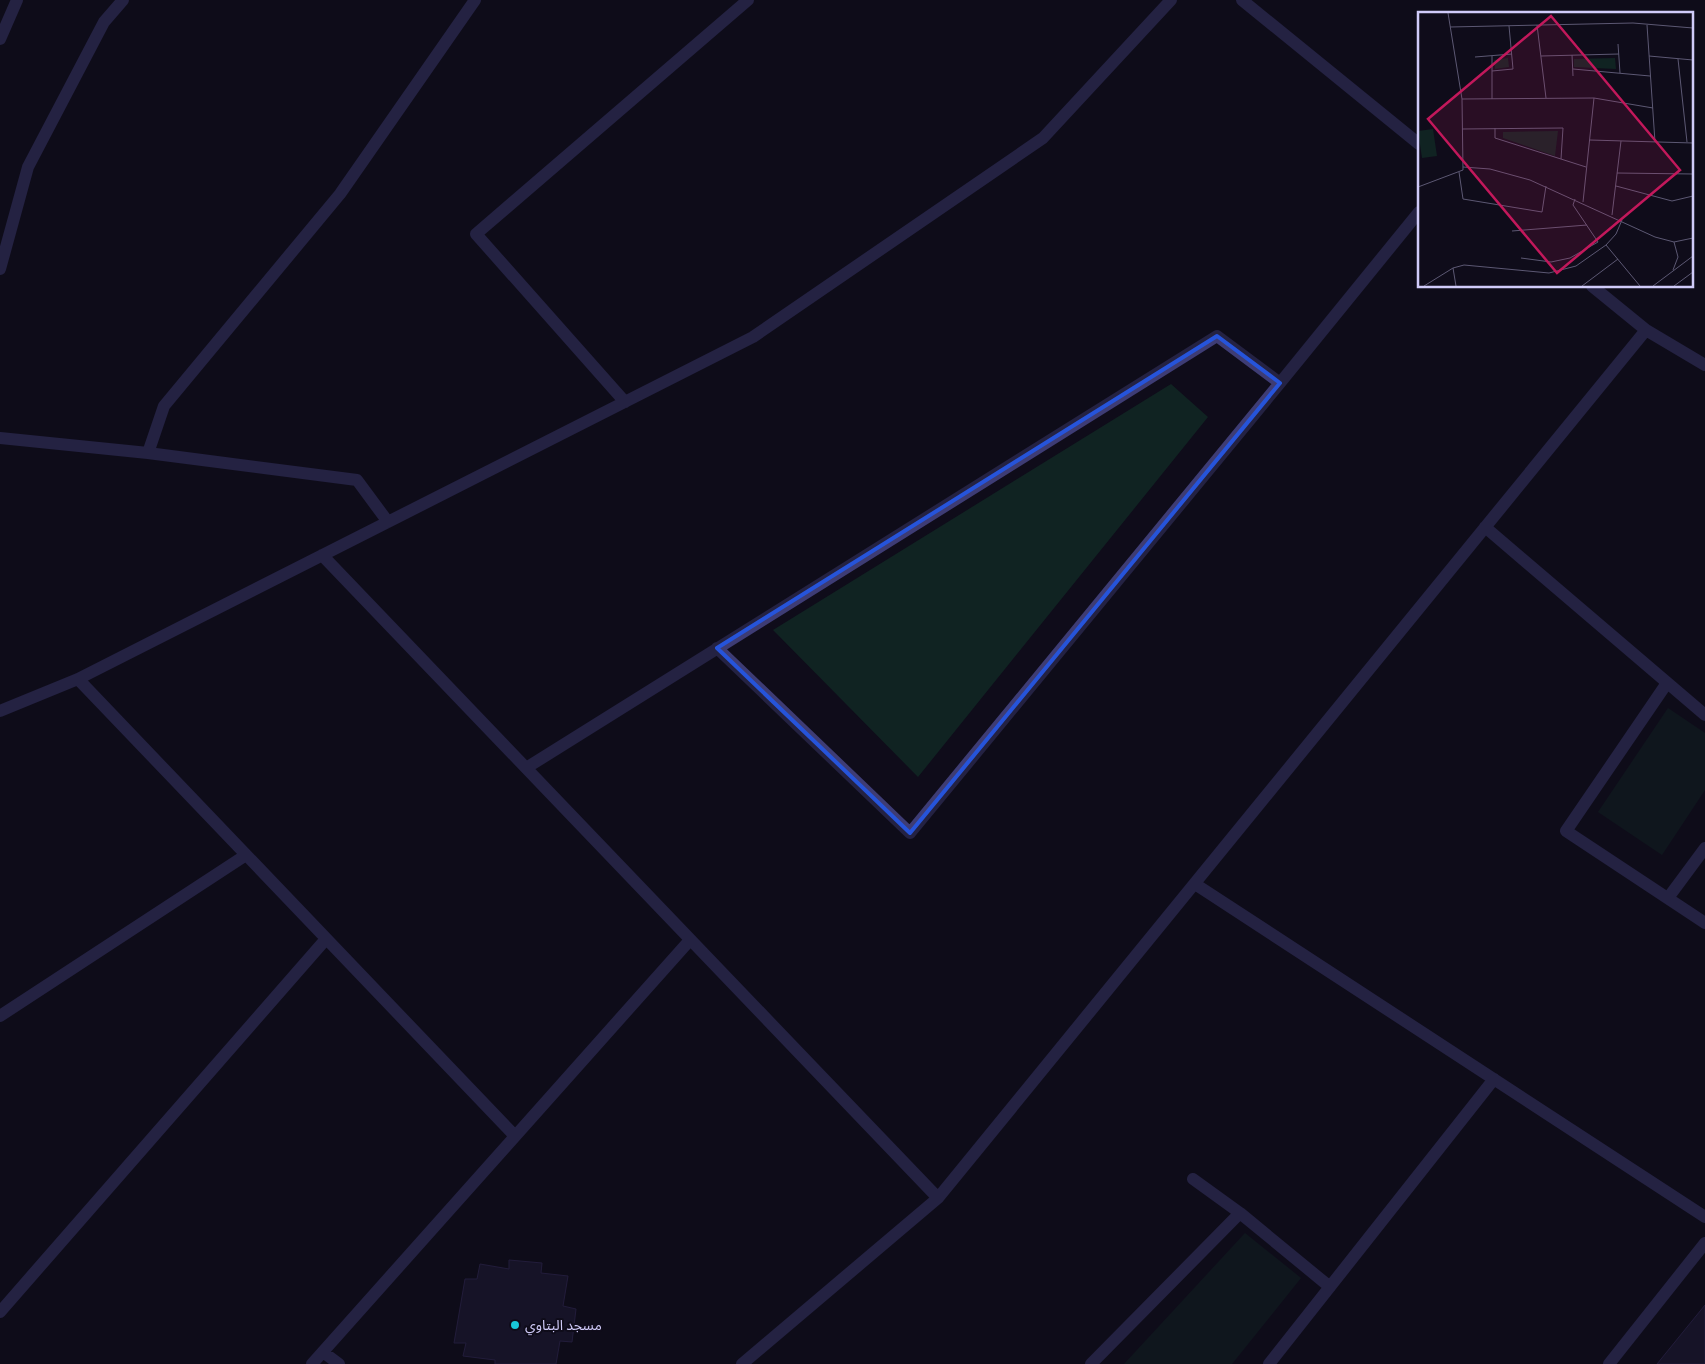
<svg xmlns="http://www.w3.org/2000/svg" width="1705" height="1364" font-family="Overpass,'Noto Sans Arabic',sans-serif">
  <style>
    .green { fill: #102322 }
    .building { fill: #201b38; stroke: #392f62 }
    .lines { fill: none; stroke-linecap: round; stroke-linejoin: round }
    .street { stroke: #3e3c74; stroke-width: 12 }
    .marked { fill: none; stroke: #2654da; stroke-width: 4; stroke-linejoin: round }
    .poi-dot { fill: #18c7d8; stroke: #0f0c1a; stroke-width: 2 }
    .labels { text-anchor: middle; stroke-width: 4; stroke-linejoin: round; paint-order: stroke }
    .poi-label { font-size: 14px; fill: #d0cbf9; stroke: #0f0c1a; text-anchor: start }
    .inset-road { fill: none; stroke: #5c5873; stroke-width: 1 }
    .view { fill: #c2185b; fill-opacity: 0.15; stroke: #c2185b; stroke-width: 2.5 }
    .inset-edge { fill: none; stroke: #d0cbf9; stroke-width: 2.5 }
  </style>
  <rect width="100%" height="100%" fill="#0f0c1a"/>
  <path class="green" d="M1171,384L1208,417L918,777L773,630Z
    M1668,708L1705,733V790L1662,855L1598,812Z
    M1245,1233L1301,1278L1232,1364H1124Z"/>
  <path class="building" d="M509,1260L542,1263L541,1273L568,1276L563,1306L576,1309L572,1342L560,1341L556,1364H495V1360L463,1356L466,1343H454L465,1279H477L480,1264L509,1269Z
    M1705,1305V1364H1657Z"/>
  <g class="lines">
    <path class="street" d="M1242,0L1419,144
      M0,39L17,0
      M0,269L28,167L104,22L123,0
      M1592,286L1646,330L1705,365
      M625,402L476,234L748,0
      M0,438L148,453L357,480L388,522
      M148,453L164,406L340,194L475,0
      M1485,527L1705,715
      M322,555L938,1198
      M717,648L910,833L1280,383L1419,212
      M78,679L515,1136
      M1667,683L1566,831L1705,923
      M0,711L78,679L753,337L1043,138L1171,0
      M526,768L1217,336L1280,383
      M1195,884L1705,1217
      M1668,898L1705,848
      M0,1016L246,855
      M1193,1179L1240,1213L1330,1287
      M0,1312L326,939
      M323,1352L339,1364
      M312,1364L690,940
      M742,1364L938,1198L1646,330
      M1091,1364L1240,1213
      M1269,1364L1494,1079
      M1609,1364L1705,1243"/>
  </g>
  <path d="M0 0H1705V1364H0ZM1217,336L1280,383L910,833L717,648Z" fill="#0f0c1a" fill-opacity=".55" fill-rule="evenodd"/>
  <path class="marked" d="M1217,336L1280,383L910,833L717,648Z"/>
  <circle class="poi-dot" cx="515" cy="1325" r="5"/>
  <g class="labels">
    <g class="poi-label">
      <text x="525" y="1330">مسجد البتاوي</text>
    </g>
  </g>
  <g transform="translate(1418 12)">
    <rect width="275" height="275" fill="#0f0c1a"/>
    <path d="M90,46L91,55L77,57L76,48ZM197,46L198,57L156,55V47ZM15,117L19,144L4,146L0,119ZM140,119L137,144L85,126V120Z" fill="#102322"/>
    <path class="inset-road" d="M119,13L128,86M229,13L237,130M32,15L215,11L275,16M200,32L202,61M154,43L155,64M123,44L201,42M231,44L275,48M57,45L94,42M260,47L269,130M155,57L232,64M74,59L95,57L91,14M44,87L176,86L235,96M74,87V44M77,116V126L168,155M44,117L145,116L143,147M172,128L275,131M45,155L72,157L112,168L237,225L256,230L275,226M41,160L45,187L124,200L128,174M199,161L275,162M198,174L254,189L275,184M0,175L45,158L44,87L30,1M157,187L155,193L180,230M165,190L176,86M194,203L203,129M94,219L169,213M188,233L222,274M103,246L133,250L152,246L180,230M35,256L38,274M255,258L260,245L256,230M6,274L35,256L46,253L131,261L158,254L188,233L198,222L204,208M164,274L200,247M235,274L275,244M256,274L275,260"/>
    <path class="view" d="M133,4L262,158L139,261L10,107Z"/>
    <rect width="275" height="275" class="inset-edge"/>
  </g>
</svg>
